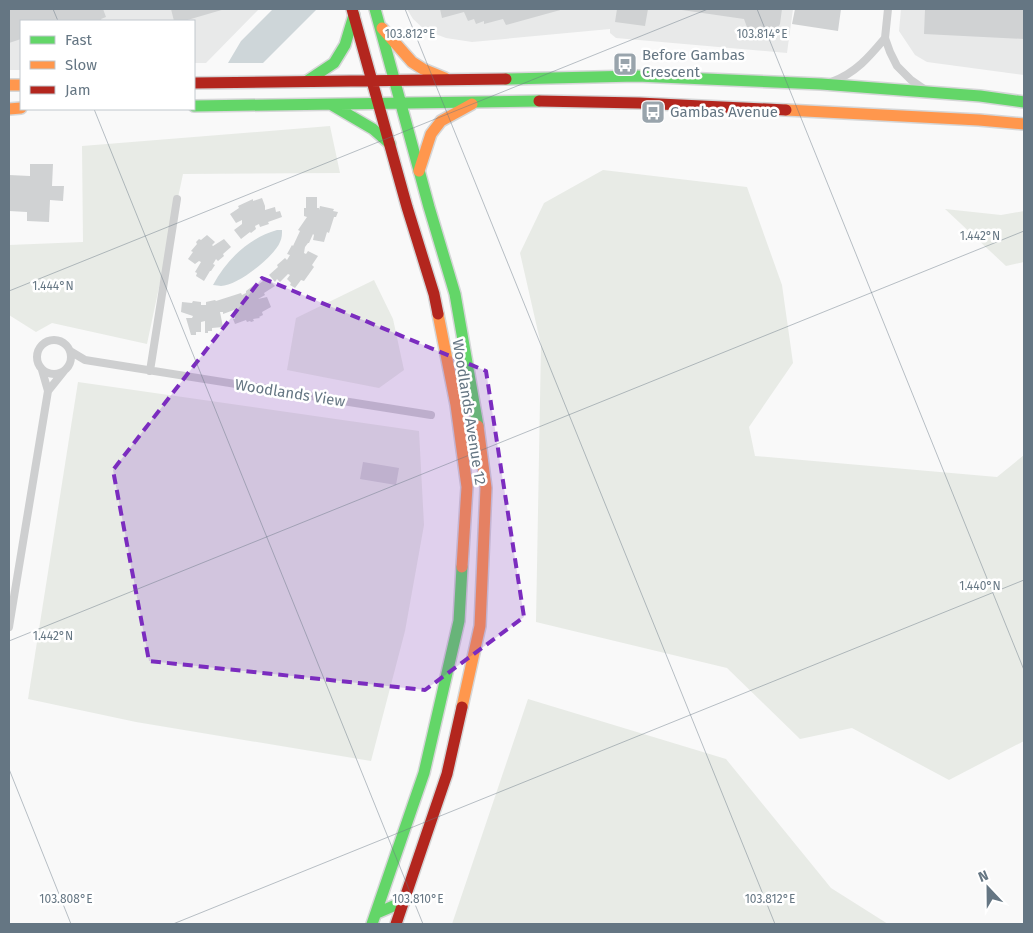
<svg xmlns="http://www.w3.org/2000/svg" width="1033" height="933" font-family="'Fira Sans',sans-serif">
  <style>
    .built { fill: #e8e9e9 }
    .green { fill: #e8ebe6 }
    .water { fill: #ced6d9 }
    .building { fill: #d0d2d3 }
    .lines { fill: none; stroke-linecap: round; stroke-linejoin: round }
    .fast-casing { stroke: #d5d6d7; stroke-width: 14 }
    .slow-casing { stroke: #d5d6d7; stroke-width: 14 }
    .jam-casing { stroke: #d5d6d7; stroke-width: 14 }
    .street { stroke: #cecfd0; stroke-width: 8 }
    .fast { stroke: #63d668; stroke-width: 11 }
    .slow { stroke: #ff974d; stroke-width: 11 }
    .jam { stroke: #b3261e; stroke-width: 11 }
    .marked { fill: #7b2cbf; fill-opacity: 0.2; stroke: #7b2cbf; stroke-width: 4; stroke-dasharray: 10 6; stroke-linejoin: round }
    .ticks { fill: none; stroke: #657683; stroke-width: 1; stroke-opacity: 0.45 }
    .labels { text-anchor: middle; stroke-width: 5; stroke-linejoin: round; paint-order: stroke }
    .poi-label { font-size: 15px; fill: #657683; stroke: #fff; text-anchor: start }
    .street-label { font-size: 15px; fill: #657683; stroke: #fff }
    .ticks-label { font-size: 12px; text-anchor: middle; fill: #657683; stroke: #fff; stroke-width: 5; stroke-linejoin: round; paint-order: stroke }
  </style>
  <rect width="100%" height="100%" fill="#f9f9f9"/>
  <path class="built" d="M9,9H259L206,63H194V21H21V70H9Z
    M407,9H793L787,53L616,38L610,33V29L472,42L446,38L425,30L413,19Z
    M901,9H1024V75L927,62L915,55L899,31Z"/>
  <path class="green" d="M330,126L340,173L183,174L147,344L52,323L36,332L9,315V245L83,242L82,146Z
    M603,170L747,187L782,285L793,363L749,427L755,456L997,477L1024,455V741L949,780L852,728L800,739L727,668L536,622L541,345L520,253L544,203Z
    M945,209L1001,215L1024,211V262L1006,266Z
    M374,280L393,319L404,370L379,388L287,370L296,318Z
    M78,382L419,431L424,525L405,631L371,761L136,722L28,699Z
    M528,699L726,759L831,888L888,924H452Z"/>
  <path class="water" d="M273,9H317L263,63H228L241,41Z
    M277,230H282C282,234 282,238 280,242C274,257 237,286 221,286C219,286 216,285 213,285C227,259 249,238 277,230Z"/>
  <path class="building" d="M9,9H103L106,17L101,19L102,21H21V39L9,43Z
    M171,9H225L184,21H174Z
    M440,9H564L506,25L503,19L484,24V21L476,24L474,19L468,21L464,12L442,18Z
    M617,9H648L645,26L615,22Z
    M675,9H782L780,24L777,29L773,33L763,37L757,36L748,30L744,19Z
    M795,9H841L838,31L792,24Z
    M925,9H1024V39L924,34Z
    M30,164H53L52,186H64L63,201L50,200L49,222L27,221V212L9,211V175L30,176Z
    M306,197H317V208H319V210L320,206L334,209L333,211L338,212L336,217H334L329,233L327,232L324,242L313,240L314,235L313,234L309,243H308L305,247L304,253L306,254L308,251L318,256L312,265L314,267L304,281L301,280L295,288L290,285L291,283L287,279L290,275L288,274L280,282L277,279L275,282L269,275L278,267L277,265L285,258L287,260L290,255L287,254L292,245L293,246L300,231L298,230L307,217L304,216V208H306Z
    M262,198L265,206V210L275,207L276,212L280,211L282,217L268,222L269,224L260,227L259,224L255,226L256,229L251,233L250,232L241,239L234,230L242,224V220L236,223L230,214L239,208L238,206L253,199V201Z
    M207,235L215,242L212,245L213,246L224,239L231,247L223,254L224,256L218,261L216,259L213,264L215,265L211,271H210L204,281L196,276L197,273L195,272L201,262L199,261L195,264L188,259L193,252L191,251L197,244L196,242L199,239L201,240Z
    M267,278L275,286L264,293L265,295L258,299L267,297L271,307L262,312L263,315L259,317L260,318L253,319L254,321L251,322L250,321L247,322L246,320L235,324L233,319H235L233,313L235,312L234,310L223,314V312H220L223,327L212,328V331H208V333H205V321L201,322V332H196V335H191L186,318H192L193,316L181,312L182,302L192,303L193,301L201,302V305H206V302L215,300L216,301L241,293L242,295L246,293V291L254,285L255,287Z
    M363,462L399,468L396,485L360,479Z"/>
  <g class="lines">
    <g class="fast-casing">
      <path id="fast" d="M375,9L429,207L455,294L478,426
        M506,79L637,76L821,84L980,96L1024,102
        M307,81L334,63L345,45L354,15
        M332,105L373,129L390,144
        M194,106L539,101
        M377,913L405,901
        M372,924L424,773L459,621L462,567"/>
    </g>
    <g class="slow-casing">
      <path id="slow" d="M382,28L412,62L423,69L445,78
        M9,85H21
        M9,109L21,108
        M786,110L979,120L1024,124
        M419,171L431,134L441,121L472,104
        M438,314L456,405L467,487L462,567
        M462,707L480,626L486,488L478,426"/>
    </g>
    <g class="jam-casing">
      <path id="jam" d="M352,9L407,207L434,294L438,314
        M194,83L506,79
        M539,101L639,103L786,110
        M396,924L447,774L462,707"/>
    </g>
    <path class="street" d="M888,9L885,38L890,52L897,66L911,80L927,91
      M831,82C855,74 870,56 885,38
      M37 357a17 17 0 1 1 34 0a17 17 0 1 1-34 0Z
      M70,351L85,360L431,415
      M42,370L48,391
      M150,371L177,199
      M9,627L48,391L64,371"/>
    <use href="#fast" class="fast"/>
    <use href="#slow" class="slow"/>
    <use href="#jam" class="jam"/>
  </g>
  <path class="marked" d="M262,278L486,371L524,617L425,690L149,661L113,470Z"/>
  <path class="ticks" d="M53,9L58,21M405,9L775,924M757,9L1024,670M94,109L423,924M9,291L708,9M9,641L1024,231M9,769L71,924M173,924L1024,580"/>
  <defs>
    <g id="bus-square" transform="scale(1.25)"><rect x="-9" y="-9" width="18" height="18" rx="4" fill="#99a4ac" stroke="#fff"/><path d="M-5-6H5V4H4V6H2V4H-2V6H-4V4H-5ZM-3.5-4V0h7V-4ZM-3.5 1.2v1.5H-2V1.2ZM2 1.2v1.5H3.5V1.2Z" fill="#fff"/></g>
  </defs>
  <g fill-rule="evenodd">
    <use href="#bus-square" x="625" y="64"/>
    <use href="#bus-square" x="653" y="112"/>
  </g>
  <g class="labels">
    <g class="poi-label">
      <text x="642" y="60">Before Gambas<tspan x="642" dy="17">Crescent</tspan></text>
      <text x="670" y="117">Gambas Avenue</text>
    </g>
    <g class="street-label">
      <text transform="translate(290 393) rotate(9)" y="5">Woodlands View</text>
      <text transform="translate(469 412) rotate(81)" y="5">Woodlands Avenue 12</text>
    </g>
  </g>
  <g class="ticks-label">
    <text x="410" y="38">103.812°E</text>
    <text x="762" y="38">103.814°E</text>
    <text x="980" y="240">1.442°N</text>
    <text x="53" y="290">1.444°N</text>
    <text x="980" y="590">1.440°N</text>
    <text x="53" y="640">1.442°N</text>
    <text x="66" y="903">103.808°E</text>
    <text x="418" y="903">103.810°E</text>
    <text x="770" y="903">103.812°E</text>
  </g>
  <rect width="1033" height="933" fill="none" stroke="#657683" stroke-width="20"/>
  <rect x="20" y="20" width="175" height="90" fill="#ffffff" stroke="#c1c8cd"/>
  <rect x="30" y="36" width="25" height="8" fill="#63d668" stroke="#c1c8cd"/>
  <text x="65" y="45" font-size="15" fill="#657683">Fast</text>
  <rect x="30" y="61" width="25" height="8" fill="#ff974d" stroke="#c1c8cd"/>
  <text x="65" y="70" font-size="15" fill="#657683">Slow</text>
  <rect x="30" y="86" width="25" height="8" fill="#b3261e" stroke="#c1c8cd"/>
  <text x="65" y="95" font-size="15" fill="#657683">Jam</text>
  <g transform="translate(988 888) rotate(338)" stroke="#ffffff" stroke-width="4" paint-order="stroke">
  <path d="M0-4L9 19L0 12L-9 19Z" fill="#657683"/>
  <text y="-8" font-size="14" font-weight="bold" text-anchor="middle" fill="#657683">N</text>
  </g>
</svg>
